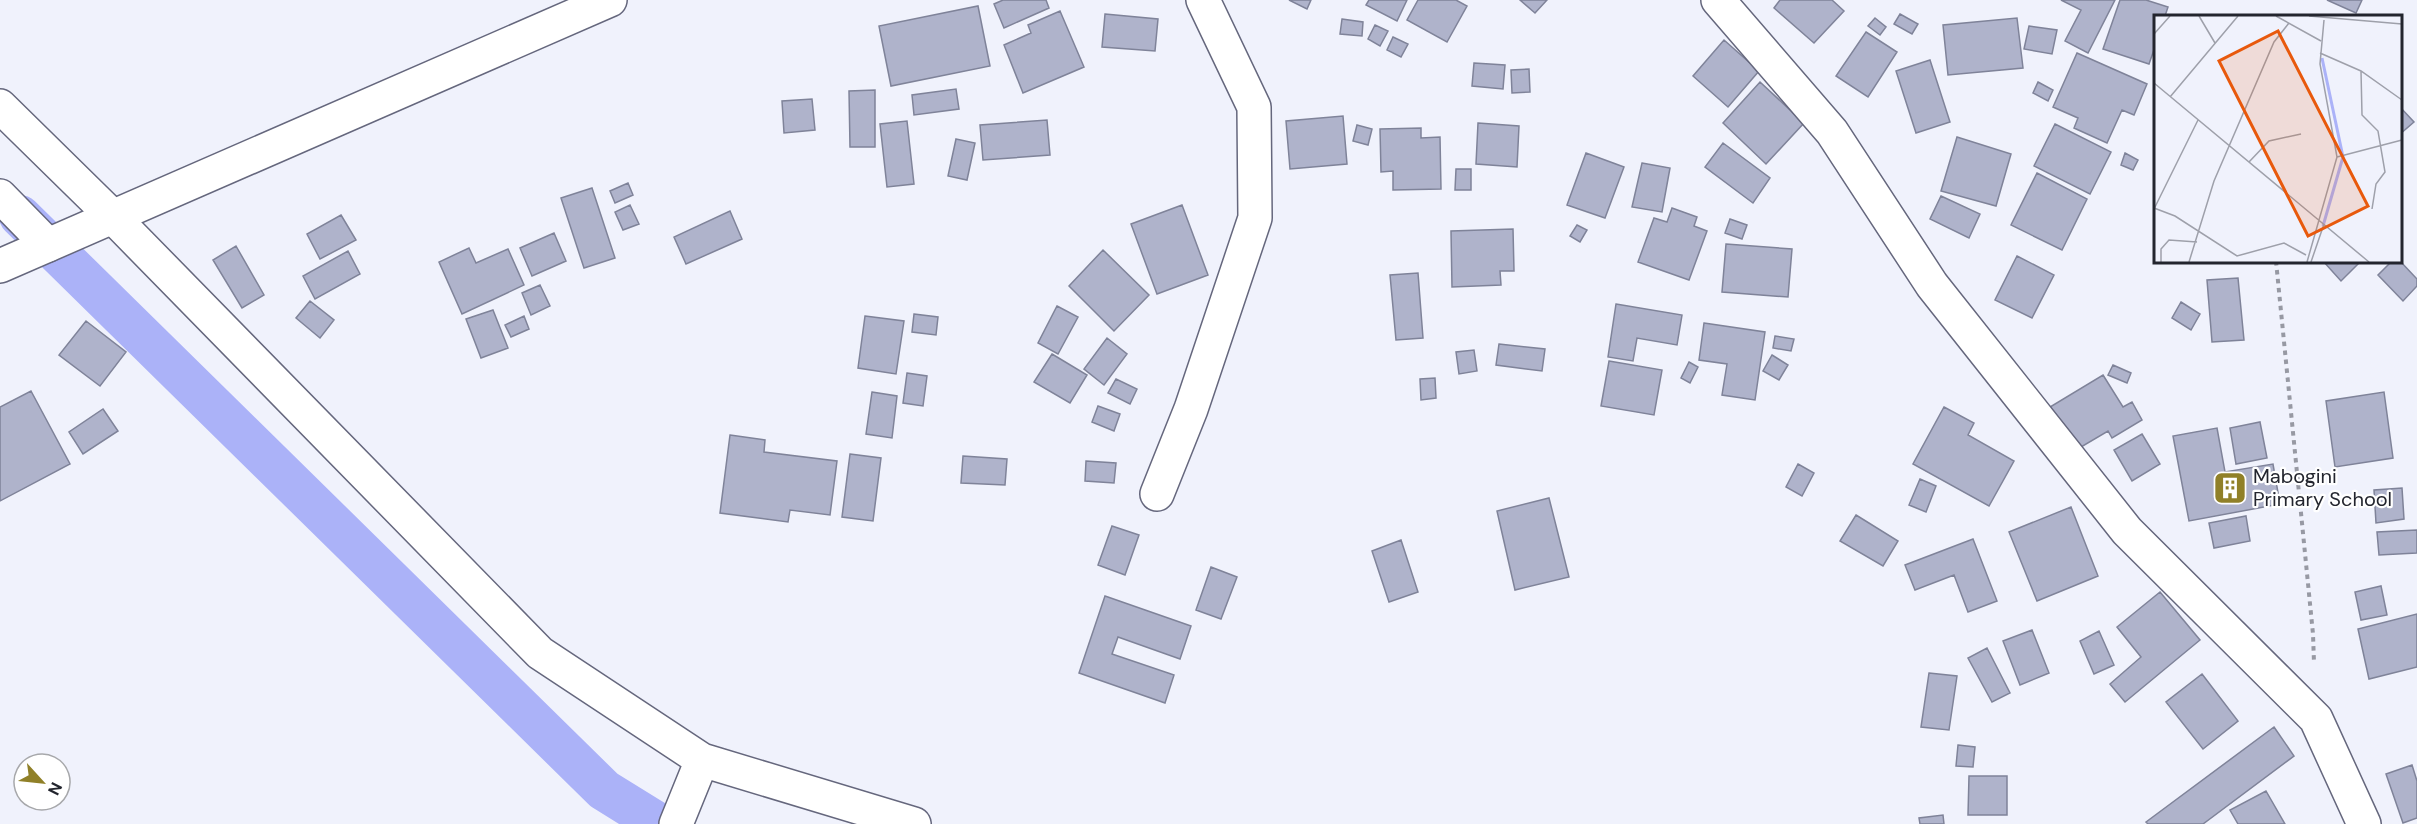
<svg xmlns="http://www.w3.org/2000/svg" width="2417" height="824" font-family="'DM Sans',sans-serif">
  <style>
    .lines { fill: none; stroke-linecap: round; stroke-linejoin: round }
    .canal { stroke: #abb2f8; stroke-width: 42 }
    .building { fill: #afb3cb; stroke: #7f8399; stroke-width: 1.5 }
    .minor-casing { stroke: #65677d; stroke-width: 36 }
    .tertiary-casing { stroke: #65677d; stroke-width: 36 }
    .path { stroke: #9799a3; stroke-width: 4; stroke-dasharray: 4.5 4.5; stroke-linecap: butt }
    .minor { stroke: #fff; stroke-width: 33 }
    .tertiary { stroke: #fff; stroke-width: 33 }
    .labels { text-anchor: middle; stroke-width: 4.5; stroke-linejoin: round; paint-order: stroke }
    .poi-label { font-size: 20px; fill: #23252e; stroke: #fff; text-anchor: start }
    .inset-river { fill: none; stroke: #abb2f8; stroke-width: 3 }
    .inset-road { fill: none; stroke: #9ea0aa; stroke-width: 1.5 }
    .view { fill: #e8590c; fill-opacity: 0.15; stroke: #e8590c; stroke-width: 3 }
    .inset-edge { fill: none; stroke: #23252e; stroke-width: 3 }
  </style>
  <rect width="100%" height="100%" fill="#f0f2fc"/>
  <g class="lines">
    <path class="canal" d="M20,216L604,790L659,824"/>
  </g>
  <path class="building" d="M1003,0H1046L1049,8L1004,28L994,4Z
    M1289,0H1311L1307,9Z
    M1369,0H1407L1397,21L1366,5Z
    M1418,0H1456L1467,6L1447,42L1407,20Z
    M1520,0H1547L1535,13Z
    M1780,0H1832L1844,11L1814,43L1774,8Z
    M2061,0H2115L2088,53L2065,41L2081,10Z
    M2120,0H2146L2168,7L2165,16H2156V44L2149,64L2103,49Z
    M2327,0H2362L2356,13Z
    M978,6L990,66L891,86L879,26Z
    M1060,11L1084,67L1023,93L1004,45L1031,33L1028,25Z
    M1105,14L1158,19L1155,51L1102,47Z
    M1900,14L1918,24L1912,34L1894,24Z
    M1875,18L1886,27L1880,35L1868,26Z
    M2017,18L2023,68L1948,75L1943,25Z
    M1342,19L1363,22L1362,36L1340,34Z
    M1375,25L1388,31L1380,46L1368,39Z
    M2029,26L2057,30L2052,54L2024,49Z
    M1866,32L1897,52L1868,97L1836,76Z
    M1393,37L1408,44L1401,57L1387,50Z
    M1724,40L1759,71L1728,107L1693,76Z
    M2077,53L2147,84L2134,115L2122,110L2107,143L2074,128L2078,118L2053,107Z
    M1930,60L1950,122L1916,133L1896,71Z
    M1474,63L1505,65L1503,89L1472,86Z
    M1529,69L1530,92L1512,93L1511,70Z
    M1760,82L1804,123L1766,164L1723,123Z
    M2038,82L2053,90L2048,101L2033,93Z
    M956,89L959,109L914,115L912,95Z
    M875,90V147H850L849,91Z
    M812,99L815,130L784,133L782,101Z
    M2400,107L2414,122L2400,134Z
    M1343,116L1347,164L1290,169L1286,121Z
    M1047,120L1050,155L983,160L980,125Z
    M907,121L914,184L887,187L880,124Z
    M1478,123L1519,126L1517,167L1476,164Z
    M2055,124L2111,152L2090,194L2034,166Z
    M1357,125L1372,129L1368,145L1353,141Z
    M1421,128V138L1440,137L1441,189L1393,190V171L1381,172L1380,129Z
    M1957,137L2011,154L1996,206L1941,191Z
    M956,139L975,143L967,180L948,176Z
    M1723,143L1770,178L1753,203L1705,167Z
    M1586,153L1624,167L1605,218L1567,205Z
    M2125,153L2138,160L2133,170L2121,165Z
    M1642,163L1670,168L1662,212L1632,207Z
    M1456,169H1471V190H1455Z
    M2037,173L2087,199L2062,250L2011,225Z
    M628,183L633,195L615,203L610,191Z
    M592,188L615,258L584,268L561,198Z
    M1941,196L1980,214L1969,238L1930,219Z
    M630,205L639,224L623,230L615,212Z
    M1182,205L1208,275L1157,294L1131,224Z
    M1672,208L1697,217L1694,226L1707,231L1689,280L1638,262L1654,218L1667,222Z
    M730,211L742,239L686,264L674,237Z
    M341,215L356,240L320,259L307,234Z
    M1730,219L1747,225L1742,239L1725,233Z
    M1577,225L1587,230L1580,242L1570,236Z
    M1513,229L1514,271H1500L1501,285L1452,287L1451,231Z
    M554,233L566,261L532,276L520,248Z
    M1726,244L1792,249L1788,297L1722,292Z
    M236,246L264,295L242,308L213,260Z
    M469,248L476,263L508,249L524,285L462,314L439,262Z
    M1103,250L1149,295L1114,331L1069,286Z
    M348,251L360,274L315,299L303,276Z
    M2017,256L2054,275L2032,318L1995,300Z
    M2323,261H2355L2358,264L2341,281Z
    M2392,261H2400L2417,279V286L2403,301L2378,275Z
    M1418,273L1423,338L1396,340L1390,275Z
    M2238,278L2244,340L2212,342L2207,280Z
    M540,285L550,306L531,315L522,293Z
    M310,301L334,320L320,338L296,318Z
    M2181,302L2200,314L2191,330L2172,318Z
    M1616,304L1682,315L1677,345L1637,338L1633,361L1608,357Z
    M1057,306L1078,317L1058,354L1038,343Z
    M493,310L508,348L481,358L466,319Z
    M914,314L938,317L936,335L912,332Z
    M524,316L529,329L511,337L505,325Z
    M865,316L904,321L896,374L858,368Z
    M86,321L126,352L100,386L59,355Z
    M1704,323L1765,332L1755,400L1722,395L1727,364L1699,360Z
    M1775,336L1794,339L1791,351L1773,348Z
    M1107,338L1127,354L1104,385L1084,369Z
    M1499,344L1545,349L1542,371L1496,365Z
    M1474,350L1477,371L1459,374L1456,352Z
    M1052,354L1087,375L1070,403L1034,382Z
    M1772,355L1788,365L1779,380L1763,371Z
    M1609,361L1662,370L1654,415L1601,406Z
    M1689,362L1698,367L1690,383L1681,378Z
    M2113,365L2131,373L2127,383L2108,375Z
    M907,373L927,376L923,406L903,403Z
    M2103,375L2123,407L2132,402L2142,420L2112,438L2108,431L2076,450L2050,407Z
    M1435,378L1436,398L1421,400L1420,379Z
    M1116,379L1137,389L1130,404L1108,393Z
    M31,391L70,464L0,501V407Z
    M872,392L897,396L892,438L866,434Z
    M2384,392L2393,458L2335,467L2326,401Z
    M1098,406L1120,414L1114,431L1092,422Z
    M1944,407L1974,423L1968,435L2014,461L1989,506L1913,464Z
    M103,409L118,431L83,454L69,432Z
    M2260,422L2267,458L2236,464L2230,428Z
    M2217,428L2225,472L2273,464L2280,504L2189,521L2173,436Z
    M2142,434L2160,464L2132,481L2114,450Z
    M730,435L765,440L764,452L837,461L830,515L790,510L788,522L720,513Z
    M850,454L881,458L873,521L842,517Z
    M963,456L1007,459L1005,485L961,483Z
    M1086,461L1116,463L1114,483L1085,481Z
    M1798,464L1814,473L1802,496L1786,487Z
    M1920,479L1936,486L1926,512L1909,505Z
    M2402,488L2404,519L2376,523L2374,490Z
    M1549,498L1569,577L1515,590L1497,511Z
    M2071,507L2098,576L2037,601L2009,532Z
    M1856,515L1898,541L1883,566L1840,541Z
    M2246,516L2250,541L2214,548L2209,523Z
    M1112,526L1139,535L1125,575L1098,565Z
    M2417,530V553L2379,555L2377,532Z
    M1973,539L1997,601L1968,612L1954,575L1915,590L1905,565Z
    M1401,540L1418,592L1389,602L1372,551Z
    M1211,567L1237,577L1221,619L1196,610Z
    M2381,586L2387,615L2361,620L2355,592Z
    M2160,592L2200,640L2125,702L2110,684L2141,657L2117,627Z
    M1105,596L1191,626L1180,659L1118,637L1112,654L1174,675L1165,703L1079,673Z
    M2417,614V667L2369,679L2358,629Z
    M2032,630L2049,673L2020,685L2003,641Z
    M2099,631L2114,665L2094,674L2080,641Z
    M1987,648L2010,693L1992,702L1968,658Z
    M1929,673L1957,676L1949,730L1921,727Z
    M2202,674L2238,721L2203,749L2166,702Z
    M2274,727L2294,756L2203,824H2148L2146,822Z
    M1958,745L1975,747L1973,767L1956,766Z
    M2412,765L2417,781V818L2403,823L2386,774Z
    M1969,776H2007V815H1968Z
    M2266,791L2285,824H2238L2230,810Z
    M1943,815L1944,824H1920L1919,818Z"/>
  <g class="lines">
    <g class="minor-casing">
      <path id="minor" d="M1718,0L1832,132L1932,285L2127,531L2316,719L2364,824
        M0,106L112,216L540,653L702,760L914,824
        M0,196L48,245
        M1157,494L1191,409L1255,218L1254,107L1203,0
        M676,824L702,760"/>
    </g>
    <g class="tertiary-casing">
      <path id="tertiary" d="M0,266L610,0"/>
    </g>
    <path class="path" d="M2276,261L2313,634L2314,663"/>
    <use href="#minor" class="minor"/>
    <use href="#tertiary" class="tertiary"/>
  </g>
  <defs>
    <g id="building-square" transform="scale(1.725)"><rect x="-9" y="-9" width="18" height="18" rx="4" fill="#908028" stroke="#fff"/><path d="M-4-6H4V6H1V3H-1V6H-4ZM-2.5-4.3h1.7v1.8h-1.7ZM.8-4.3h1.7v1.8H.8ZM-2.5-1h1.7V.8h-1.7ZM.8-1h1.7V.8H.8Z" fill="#fff"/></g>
  </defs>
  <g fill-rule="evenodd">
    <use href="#building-square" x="2230" y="488"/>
  </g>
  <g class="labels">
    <g class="poi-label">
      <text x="2253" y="483">Mabogini<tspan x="2253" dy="23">Primary School</tspan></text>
    </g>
  </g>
  <g transform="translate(2154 15)">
    <rect width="248" height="248" fill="#f0f2fc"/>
    <path class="inset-river" d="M168,43L189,142L169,211"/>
    <path class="inset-road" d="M45,1L61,28M122,1L167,26M155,1L248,9M0,19L16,1M166,38L207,56L248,85M207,56L208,100L224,116L231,157L222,169L218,194M0,68L215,247M16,82L84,1M183,142L248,125M95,147L115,126L147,119M0,193L21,201L83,241L130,228L152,240M0,194L44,105M7,247V234L15,225L43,227M35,247L60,166L120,27L135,8M153,247L183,142L166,49L170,5M157,247L170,209"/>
    <path class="view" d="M124,16L214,191L154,221L65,46Z"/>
    <rect width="248" height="248" class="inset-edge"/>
  </g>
  <g transform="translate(42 782) rotate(117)"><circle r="28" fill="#ffffff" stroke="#a7a8ab" stroke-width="1.5"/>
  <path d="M0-4.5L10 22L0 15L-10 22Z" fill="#908028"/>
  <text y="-9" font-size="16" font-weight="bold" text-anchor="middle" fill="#23252e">N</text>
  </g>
</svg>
